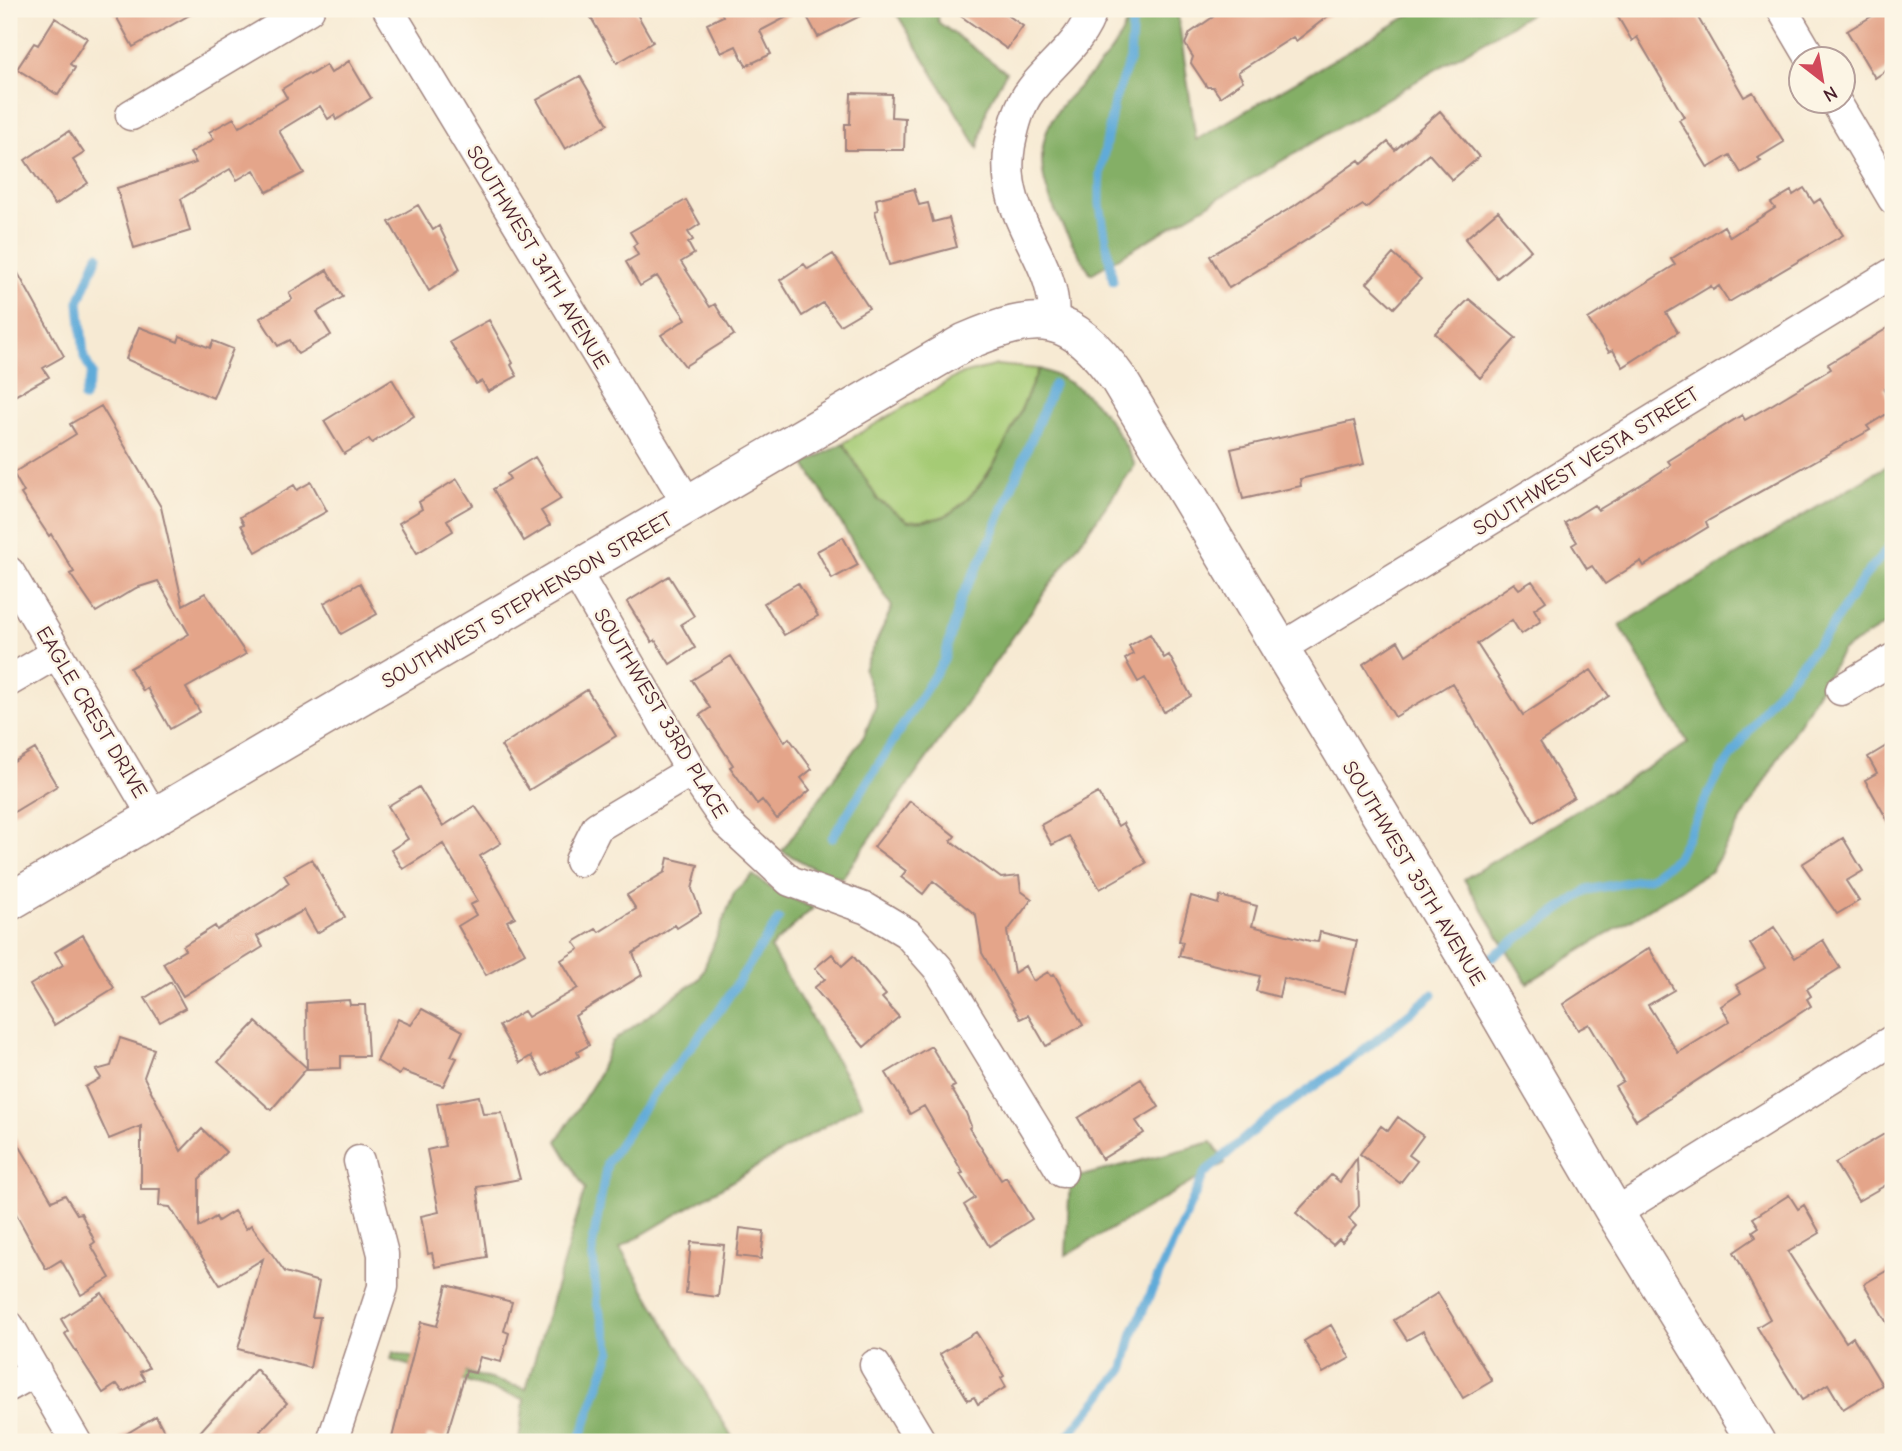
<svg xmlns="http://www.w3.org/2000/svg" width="1902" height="1451" font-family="'Comic Neue',sans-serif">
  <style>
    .green { fill: #a5cb75; stroke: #787550; stroke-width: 2 }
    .forest { fill: #84af66; stroke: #676748; stroke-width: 2 }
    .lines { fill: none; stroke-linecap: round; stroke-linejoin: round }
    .stream { stroke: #61abd9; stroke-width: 9 }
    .building { fill: #e4a58a }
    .minor-casing { stroke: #a0847f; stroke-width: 33 }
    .tertiary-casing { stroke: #a0847f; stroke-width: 40 }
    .minor { stroke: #fff; stroke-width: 30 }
    .tertiary { stroke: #fff; stroke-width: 37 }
    .labels { text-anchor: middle; stroke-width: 5; stroke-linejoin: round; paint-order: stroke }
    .street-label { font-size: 21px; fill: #4a1f2b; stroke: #fcf5e5 }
  </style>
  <rect width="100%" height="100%" fill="#fcf5e5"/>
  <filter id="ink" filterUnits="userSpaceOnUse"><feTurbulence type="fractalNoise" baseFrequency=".0143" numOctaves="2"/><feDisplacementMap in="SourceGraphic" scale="14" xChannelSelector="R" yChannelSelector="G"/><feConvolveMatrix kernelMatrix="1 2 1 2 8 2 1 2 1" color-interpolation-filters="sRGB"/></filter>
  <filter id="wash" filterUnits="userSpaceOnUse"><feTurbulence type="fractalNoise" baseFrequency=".00686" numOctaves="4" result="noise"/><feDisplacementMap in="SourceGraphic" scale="28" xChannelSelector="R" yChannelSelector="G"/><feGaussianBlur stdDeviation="1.57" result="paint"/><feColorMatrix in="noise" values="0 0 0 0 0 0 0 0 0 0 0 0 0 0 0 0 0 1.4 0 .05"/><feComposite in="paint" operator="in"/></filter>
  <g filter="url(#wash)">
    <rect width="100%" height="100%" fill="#f7ead3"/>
    <path class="green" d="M997,365L1039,369C1017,416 992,491 945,516C935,521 919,520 908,521L878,500L843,443L959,375Z"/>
    <path class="forest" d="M894,9H937L938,22L1006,72L987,108L978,148Z
      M1132,9H1177L1196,140L1420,9H1538L1091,274C1058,219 1013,158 1067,99C1097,67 1118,52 1132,9Z
      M1039,369C1089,385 1113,419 1135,465L842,878L817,870L782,851L864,736L876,705L864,669L892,607L805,464L843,443L878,500L908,521C919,520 935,521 945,516C992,491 1017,416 1039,369Z
      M1893,462V620L1842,651L1711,871L1527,983L1464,879L1688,743L1620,625Z
      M753,875L772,889L813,908L770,948L862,1104L620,1248L735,1442H519L524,1399L391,1360L393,1352L526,1389L585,1189L557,1141L596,1080L612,1042L700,978L735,891Z
      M1212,1142L1225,1163L1066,1255L1070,1179Z"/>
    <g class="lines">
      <path class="stream" d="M1113,281L1100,205V174L1114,102L1130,59L1133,13
        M84,398L92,373L84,357L79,302L98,255
        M832,838L944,660L961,598L986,550L1054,384
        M1490,958L1588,890L1649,878L1677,857L1717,777L1768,703L1828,632L1864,577L1893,543
        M579,1442L611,1350L597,1303L592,1248L607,1163L651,1097L719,1011L779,919
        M1063,1442L1124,1368L1133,1333L1204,1174L1262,1123L1353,1059L1433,994"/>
    </g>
    <g id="blocks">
      <path class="building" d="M112,9H200L133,47Z
        M586,9H634L653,42L617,63Z
        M719,9H802L760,31L771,54L746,66L736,46L721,53L707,24L723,16Z
        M803,9H874L818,37Z
        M951,9H999L1023,26L1007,49Z
        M1208,9H1337L1296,41L1293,37L1238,72L1243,81L1220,97L1213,87H1207L1191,63L1193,57L1185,44L1190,33L1213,17Z
        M1632,9H1693L1744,97L1753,92L1784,142L1758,158L1761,161L1741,173L1730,155L1708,168L1679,120L1684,117L1637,37L1632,41L1618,17Z
        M1884,9H1893V66L1875,78L1847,31Z
        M55,18L87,38L70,64L75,68L58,95L17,69L34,43L38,45Z
        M349,61L371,98L336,120L334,115L328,119L320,106L279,131L304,173L267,192L254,170L237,180L230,169L181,199L190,231L134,248L117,188L196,163L190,153L214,139L209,132L234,118L239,127L287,98L282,89L308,73L310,75L326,65L331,73Z
        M580,76L608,124L565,149L537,100Z
        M851,93L892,94L891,117L905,118L904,150H845V124H850Z
        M1440,111L1479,157L1452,180L1429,154L1366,208L1363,205L1229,288L1210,256L1294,206L1359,160L1362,164L1388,142L1395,150Z
        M69,131L84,153L73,160L88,183L55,205L25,160Z
        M1804,188L1814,203L1820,199L1843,235L1729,302L1719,286L1713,290L1711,286L1666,313L1678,332L1623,367L1613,350L1609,352L1588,319L1675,265L1671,259L1724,226L1730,237L1775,208L1771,203L1791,191L1793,195Z
        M914,189L919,205L928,203L933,222L949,218L957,247L889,265L875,211L878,210L876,199Z
        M686,200L700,224L688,232L693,240L688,243L694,254L681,262L710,307L715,304L734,335L685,366L661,335L686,319L657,276L640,286L626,262L638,255L633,246L637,243L630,232Z
        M418,205L433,230L439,226L460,269L429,291L389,222Z
        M1498,211L1531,250L1497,278L1465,239Z
        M833,254L869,308L840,325L823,303L802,316L780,280L804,264L808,269Z
        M1393,254L1421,279L1394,308L1367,283Z
        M9,257L64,356L43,368L49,377L9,399Z
        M327,270L343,297L317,312L331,335L298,354L290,340L278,346L260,318L292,299L289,293Z
        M1469,299L1516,338L1480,378L1435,333Z
        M489,320L513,363L511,365L517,376L488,392L482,381L476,384L450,342Z
        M1893,325V384L1884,389L1893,410L1867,426L1870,430L1706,522L1708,527L1644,566L1641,561L1605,584L1592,566L1587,569L1572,545L1577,542L1565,523L1594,505L1598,510L1645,482L1671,465L1668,461L1742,415L1745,420L1773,404L1831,369L1828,364Z
        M139,327L178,342L180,336L210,348L213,341L233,349L213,398L126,359Z
        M392,379L414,416L372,443L369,439L344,454L324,421Z
        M101,406L161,507L183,605L205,593L246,654L186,688L200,712L170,729L147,688L143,691L130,668L189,634L158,581L136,588L96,612L70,574L74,572L51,534L49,536L21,494L24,492L13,473L76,434L70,424Z
        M1354,421L1364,464L1300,479L1301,486L1243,499L1231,449Z
        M535,457L561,499L541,511L550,525L524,541L493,489L510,479L507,474Z
        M457,479L473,505L447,520L453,531L417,553L399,523L422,509L419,502Z
        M311,482L327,511L256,552L241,525L244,524L240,517L294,485L297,490Z
        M843,537L858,565L832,579L817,551Z
        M669,576L694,616L681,624L695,648L670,664L655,640L652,642L627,602Z
        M1532,581L1546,601L1534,609L1541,621L1521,634L1512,620L1477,644L1523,715L1591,670L1609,696L1540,742L1574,797L1534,822L1452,683L1395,717L1363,664L1398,641L1406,655L1514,583L1519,589Z
        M360,583L377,614L341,634L324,603Z
        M798,583L818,616L784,635L764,603Z
        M1150,634L1164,658L1169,655L1191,696L1164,712L1145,678L1138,682L1125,659L1133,654L1129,646Z
        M731,656L785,742L789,738L812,769L801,778L810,790L777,819L762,800L757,804L730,767L733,765L700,715L710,708L692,680Z
        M587,690L616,736L529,790L501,746Z
        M1893,742V830L1865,780L1877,773L1868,757Z
        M35,749L57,786L9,815V765Z
        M419,787L443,826L475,806L501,843L480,856L515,917L507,921L525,953L486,975L458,926L476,915L470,905L478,901L443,844L403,869L391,850L408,839L388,806Z
        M1098,793L1118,826L1123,823L1146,863L1100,889L1069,836L1052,845L1041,825Z
        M910,801L955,836L951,841L1001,878L1019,876L1021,891L1032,899L1007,932L1014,973L1025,966L1033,981L1048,972L1051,976L1054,974L1083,1025L1046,1046L1028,1015L1020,1019L982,953L976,915L933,881L923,894L901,877L906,871L874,847Z
        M1843,838L1863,871L1846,881L1859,901L1837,914L1802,864Z
        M668,858L698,865L692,889L701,913L677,928L675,925L633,953L642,975L575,1016L589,1045L577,1052L579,1056L543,1076L531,1056L520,1063L499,1026L524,1011L528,1017L578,988L561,960L579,949L574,942L596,929L599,932L636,909L627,895L665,872Z
        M312,859L345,917L317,933L304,910L257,936L263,947L183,996L163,963L185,950L183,946L215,926L217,930L276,893L289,883L284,875Z
        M1191,896L1218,904L1220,896L1257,906L1252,926L1310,941L1318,942L1320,932L1357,941L1345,993L1283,978L1279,997L1256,991L1260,976L1179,956L1183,942L1179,941Z
        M1774,927L1795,958L1823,940L1840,968L1807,989L1811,996L1807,999L1811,1006L1636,1120L1615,1086L1623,1081L1589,1024L1578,1030L1563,1004L1649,948L1674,990L1648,1005L1678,1053L1730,1021L1721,1006L1741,993L1736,985L1765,968L1750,944Z
        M83,935L114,988L54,1025L30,985L63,965L55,952Z
        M832,954L842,966L853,956L886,995L882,998L899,1017L864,1047L814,988L825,979L815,968Z
        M171,982L185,1008L160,1022L145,998Z
        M349,1000L350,1005H365L368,1056H341V1068L307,1069L306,1003Z
        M422,1009L463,1031L451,1056L457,1058L443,1086L402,1071L399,1075L377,1061L398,1019L411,1025Z
        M256,1022L307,1068L271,1110L218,1062Z
        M120,1038L154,1049L144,1077L181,1151L202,1129L226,1152L199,1179V1227L216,1217L218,1221L234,1211L246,1229L251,1225L285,1272L319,1282L312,1317H320L310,1368L238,1349L263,1259L220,1285L170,1207L159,1206L160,1189H141V1126L109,1139L85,1087L101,1078L96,1070L111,1066Z
        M931,1046L955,1086L951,1088L966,1113L971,1126L969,1128L1001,1180L1006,1177L1032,1219L989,1246L964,1205L975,1198L960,1174L963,1173L924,1106L910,1114L886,1073Z
        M1141,1079L1159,1107L1136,1121L1144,1133L1102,1159L1078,1118Z
        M479,1096L483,1114L502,1113L520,1179L477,1187L487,1257L435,1267L432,1253L428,1254L421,1216L439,1212L427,1150L445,1146L437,1104Z
        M1398,1117L1423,1136L1409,1155L1417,1161L1400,1183L1360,1154L1381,1126L1388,1131Z
        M9,1128L52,1201L65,1195L77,1214L81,1213L95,1242L91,1245L110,1278L81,1295L61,1260L46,1269L9,1201Z
        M1893,1129V1181L1858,1201L1835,1163Z
        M1357,1158L1359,1206L1349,1219L1356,1226L1342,1242L1339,1239L1333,1245L1296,1213L1331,1175L1340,1182Z
        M1789,1195L1798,1209L1804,1205L1820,1233L1788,1252L1846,1342L1853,1337L1882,1385L1843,1409L1828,1384L1802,1400L1757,1327L1770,1319L1734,1252L1756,1237L1753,1231L1759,1227L1753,1218Z
        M740,1228L764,1231L761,1259L737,1256Z
        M691,1242L724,1245L718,1297L686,1293Z
        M1893,1267V1333L1864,1284Z
        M447,1285L512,1302L504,1331L509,1333L501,1362L480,1357L475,1373L466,1371L445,1440L427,1435L425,1442H391L421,1322L437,1326Z
        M102,1293L149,1368L140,1372L145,1380L123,1392L117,1384L103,1393L65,1334L68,1331L61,1319Z
        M1438,1293L1492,1381L1463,1398L1423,1331L1407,1340L1394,1320Z
        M1331,1325L1350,1358L1323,1373L1304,1341Z
        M976,1332L1004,1376L1001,1378L1006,1387L978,1404L974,1397L968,1400L940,1354Z
        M256,1369L287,1403L260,1431L270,1442H191Z
        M156,1416L170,1442H113Z"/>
    </g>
  </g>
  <g filter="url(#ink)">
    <use href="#blocks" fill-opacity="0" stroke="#a0847f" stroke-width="2"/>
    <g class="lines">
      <g class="minor-casing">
        <path id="minor" d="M388,9L689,506
          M1782,9L1812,60
          M1836,102L1893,199
          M131,115L309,9
          M1053,323C1061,259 997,221 1010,145C1014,126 1019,105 1031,90C1051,64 1084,41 1092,9
          M9,572L154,817
          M576,572L691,771L726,822L790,881L867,909L907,933L938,968L1062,1172
          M1279,649L1893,273
          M9,681L57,653
          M1841,690L1893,659
          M580,861L597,827L691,771
          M1615,1213L1893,1040
          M9,1326L76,1442
          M875,1365L921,1442
          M9,1386L36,1371
          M332,1442L383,1287V1254L359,1161"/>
      </g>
      <g class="tertiary-casing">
        <path id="tertiary" d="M9,902L965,342C1039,310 1070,311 1119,380L1470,964L1615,1213L1756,1442"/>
      </g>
      <use href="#minor" class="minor"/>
      <use href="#tertiary" class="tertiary"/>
    </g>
  </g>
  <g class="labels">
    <g class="street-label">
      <text transform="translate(538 257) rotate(59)" y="7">SOUTHWEST 34TH AVENUE</text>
      <text transform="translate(1586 461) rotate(-32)" y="7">SOUTHWEST VESTA STREET</text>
      <text transform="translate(527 600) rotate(-30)" y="7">SOUTHWEST STEPHENSON STREET</text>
      <text transform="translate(92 712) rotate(59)" y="7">EAGLE CREST DRIVE</text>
      <text transform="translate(661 713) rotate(59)" y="7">SOUTHWEST 33RD PLACE</text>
      <text transform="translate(1414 873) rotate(59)" y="7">SOUTHWEST 35TH AVENUE</text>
    </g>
  </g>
  <rect width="1902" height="1451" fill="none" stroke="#fcf5e5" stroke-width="35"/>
  <g transform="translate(1822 80) rotate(149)"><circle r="33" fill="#fcf5e5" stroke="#b59f9b" stroke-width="2"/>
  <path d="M0-5L12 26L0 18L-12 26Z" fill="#d1495b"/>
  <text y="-10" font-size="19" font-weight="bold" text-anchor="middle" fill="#4a1f2b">N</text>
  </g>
</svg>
